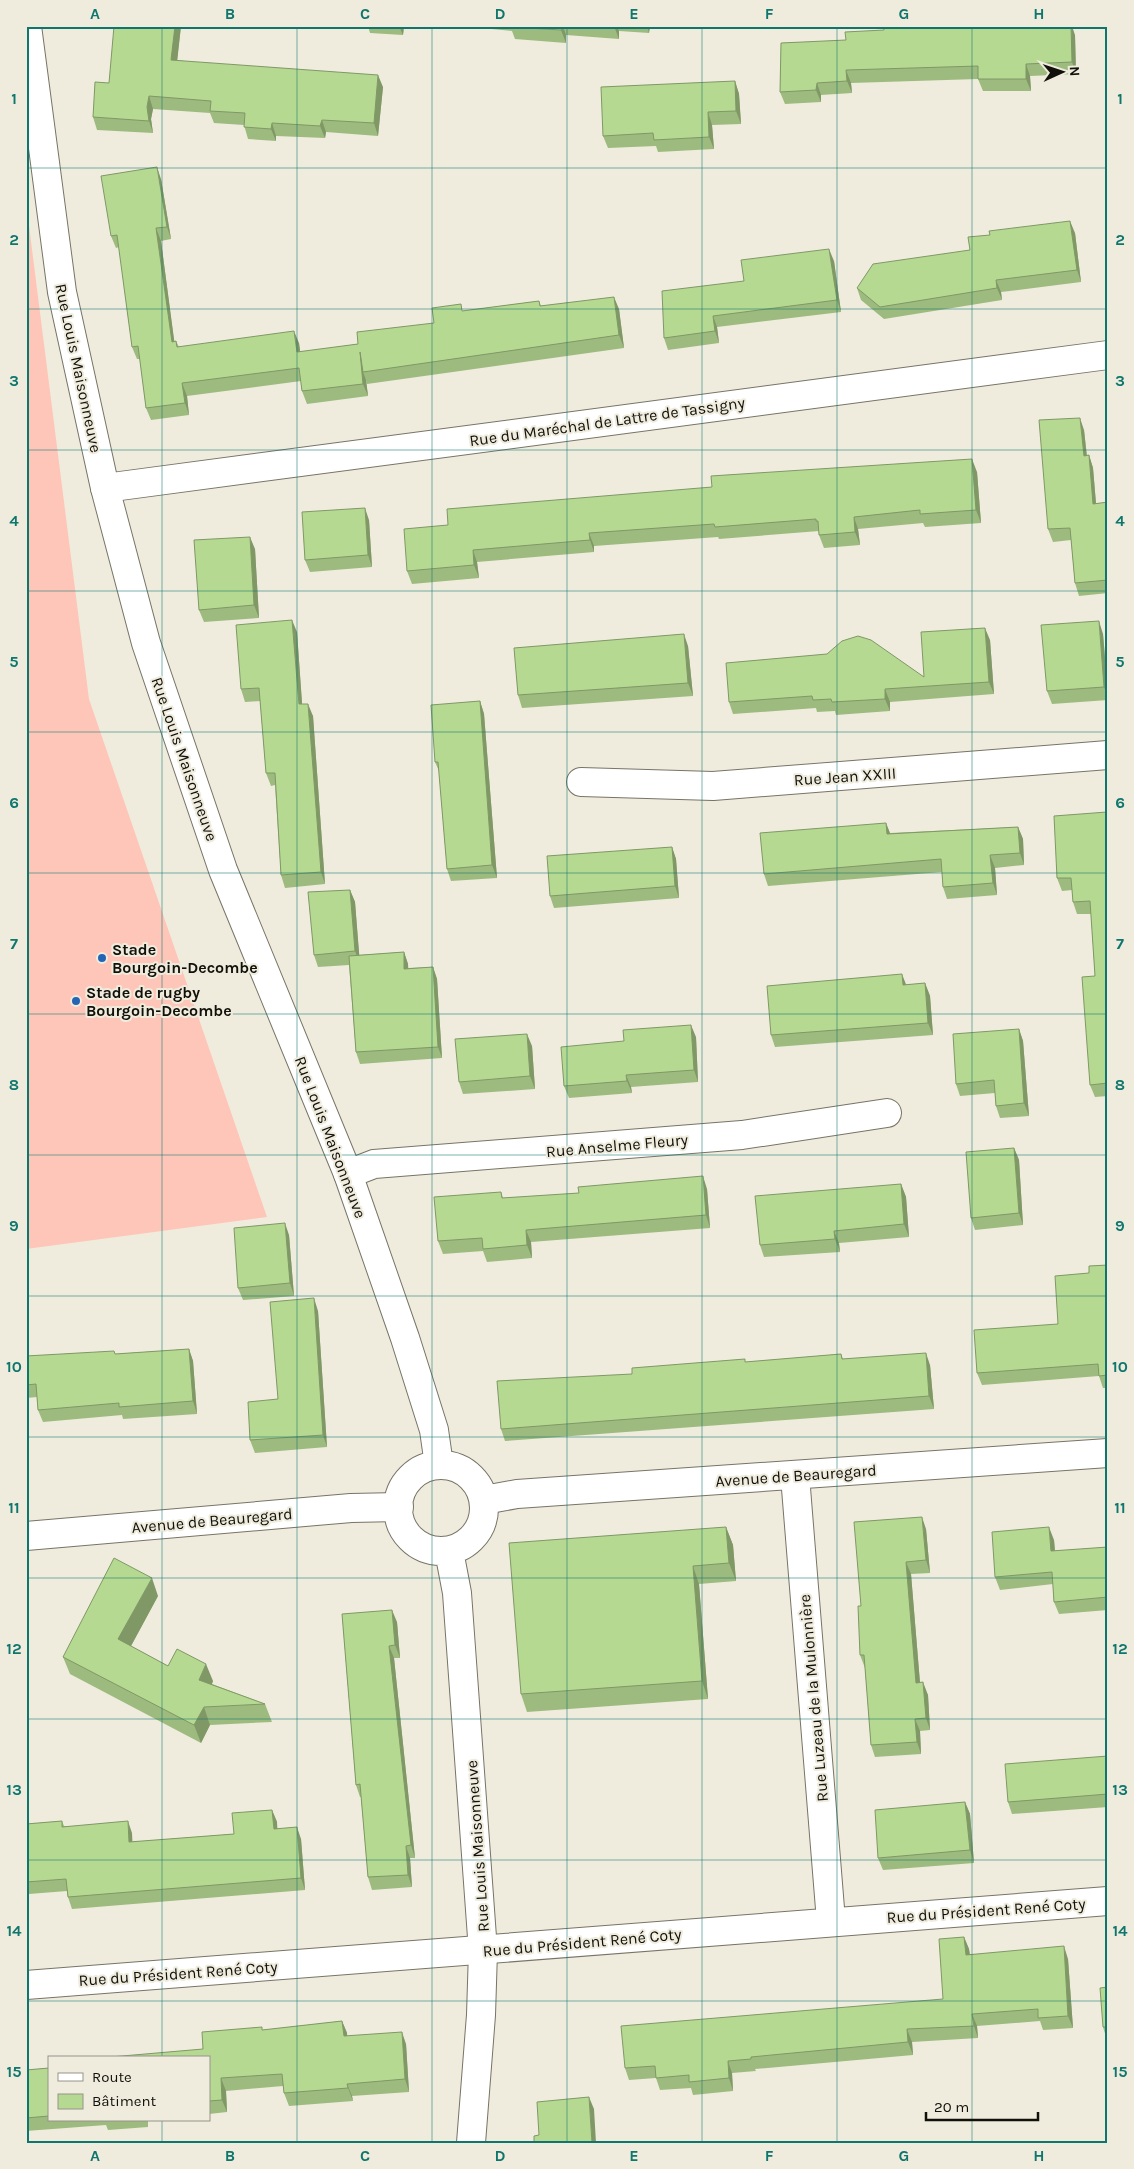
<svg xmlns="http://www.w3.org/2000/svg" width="1134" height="2169" font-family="Karla,sans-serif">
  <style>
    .grass { fill: #fec6b8 }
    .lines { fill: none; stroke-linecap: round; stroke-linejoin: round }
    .street-casing { stroke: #777467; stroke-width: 30 }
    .secondary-casing { stroke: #777467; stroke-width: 30 }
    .street { stroke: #fff; stroke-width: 28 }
    .secondary { stroke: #fff; stroke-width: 28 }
    .wall { fill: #9dbb7e }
    .shaded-wall { fill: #7f9866 }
    .building { fill: #b6d992; stroke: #7f9866 }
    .grid { fill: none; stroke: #0f766e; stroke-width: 1; stroke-opacity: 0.55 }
    .poi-dot { fill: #2464b5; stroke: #efecdd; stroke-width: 2 }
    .labels { text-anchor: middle; stroke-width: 4; stroke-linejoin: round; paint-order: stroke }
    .street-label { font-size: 16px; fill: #11100b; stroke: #efecdd }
    .poi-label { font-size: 16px; font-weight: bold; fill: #11100b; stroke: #efecdd; text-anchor: start }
    .neatline { fill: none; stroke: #0f766e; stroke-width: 2 }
    .grid-label { font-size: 16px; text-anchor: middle; font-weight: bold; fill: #0f766e }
  </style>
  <rect width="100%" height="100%" fill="#efecdd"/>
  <path class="grass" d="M26,202L89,699L267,1217L26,1249Z"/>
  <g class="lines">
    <g class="street-casing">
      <path id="street" d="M105,488L1108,355
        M581,782L713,786L1108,755
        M348,1174L374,1164L742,1135L887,1113
        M795,1476L831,1921
        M484,1500L517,1494L1108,1453
        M26,1536L351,1508L399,1507
        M26,1985L1108,1901"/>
    </g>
    <g class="secondary-casing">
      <path id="secondary" d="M27,26L62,292L105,488L146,643L223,870L348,1174L405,1338L434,1430L439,1465
        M398 1508a43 43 0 1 1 86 0a43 43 0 1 1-86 0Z
        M449,1551L457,1593L483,1951L481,2015L471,2143"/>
    </g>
    <use href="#street" class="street"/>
    <use href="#secondary" class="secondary"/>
  </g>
  <path class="wall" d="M181,26L177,60L383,87L378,136L326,132L325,138L276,136V141L248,139L244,125L214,123L210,113L153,109L151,119L153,133L97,130L93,117L109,83Z
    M368,26H404L403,35L370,33Z
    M460,26H650L649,33L619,31V39L566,35V43L515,39L512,31Z
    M1075,35L1076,74L1030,76L1031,91H983L978,79L851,83L852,93L821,95V102L785,104L780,92L781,43Z
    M735,81L739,94L741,124L712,125L714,149L658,152L656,146L608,148L603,136Z
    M161,179L171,239L161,241L174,341H176L179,347L299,343L300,352L358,344L434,323L463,311L539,301L541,306L619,309L624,348L367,384L366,380L368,396L307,404L302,391L301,381L187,396L189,415L151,420L146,408L140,359H137L132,347L119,247L116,248L111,236Z
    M1075,233L1081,282L1001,292L1002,300L884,319L861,300L857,288L970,250Z
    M834,261L841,312L717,327L719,343L668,350L664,338L744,281Z
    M1084,430L1087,456L1089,455L1093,468L1096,503H1108V593L1079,596L1075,583L1071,540L1053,542L1048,529Z
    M977,472L981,523L925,527L923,523L858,529L860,545L824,548L819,535V531L719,539L718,537L594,546V552L477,562L479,578L412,584L407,571L448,525Z
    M369,520L372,567L310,572L305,560Z
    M255,549L259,618L204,622L199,610Z
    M297,632L302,704L313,716L325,884L285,888L281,875L275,785L271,786L266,773L260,701L245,702L241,689Z
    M1103,634L1108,689V700L1052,704L1047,691Z
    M990,640L994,694L890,702V711L836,715L835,711L817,712L816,708L733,714L729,702L924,677Z
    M688,646L693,696L522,708L518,695Z
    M480,701L484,714L497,878L451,881L447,869L439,771L435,762Z
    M1107,812L1108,814V1096L1095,1097L1090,1085L1095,976L1091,914H1077L1073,902L1072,890L1062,891L1057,878Z
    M886,823L890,833L1018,827L1023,839L1024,865L995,868L997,895L947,899L943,887L942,872L768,886L764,874Z
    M672,847L676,859L679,898L554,908L550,896Z
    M350,890L355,902L359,955L404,952L408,964V968L433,967L437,979L442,1058L360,1064L356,1052L349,965L318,967L314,955Z
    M925,983L930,996L933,1035L775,1047L771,1035L906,985Z
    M1019,1029L1023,1041L1029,1116L1000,1118L996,1106L995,1093L960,1096L956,1084Z
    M696,1037L698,1082L631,1087L632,1093L569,1098L564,1086Z
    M532,1046L535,1089L463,1094L459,1082Z
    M1014,1148L1019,1160L1023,1225L975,1230L971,1218Z
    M901,1184L906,1197L909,1237L839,1243L840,1252L764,1257L760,1245Z
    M707,1189L710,1228L531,1242L532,1258L487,1262L483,1251L443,1254L438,1241L501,1192L503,1198Z
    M289,1235L294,1296L243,1300L238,1288Z
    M1108,1265V1388H1103L1099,1376L982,1385L977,1373L1058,1324L1089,1273Z
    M318,1311L327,1447L255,1453L250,1440L278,1399Z
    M189,1349L193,1361L197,1414L123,1419L122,1415L43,1422L38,1410L37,1397L26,1398V1356L116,1354Z
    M841,1354L843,1359L930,1365L934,1409L505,1441L501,1429L632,1374L746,1362Z
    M726,1527L733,1545L736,1581L699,1584L708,1699L527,1712L521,1694Z
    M926,1529L930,1573L911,1574L920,1683L928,1695L930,1730L920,1731L921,1754L875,1757L871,1745L865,1668L860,1655L861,1606Z
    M1054,1540L1055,1551L1108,1547V1610L1059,1614L1054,1602L1053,1584L1000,1590L995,1577Z
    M158,1596L131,1646L168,1666L213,1681L212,1684L265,1704L272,1722L210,1725L201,1743L70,1674L63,1657Z
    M342,1614L397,1622L400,1658H394L415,1858H410L412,1887L372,1890L368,1877L361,1797H360L356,1785Z
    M1108,1756V1807L1012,1814L1008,1802Z
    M965,1802L970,1814L974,1863L883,1870L878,1858Z
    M272,1810L277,1822V1828L301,1839L305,1890L72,1909L68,1897L67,1891L29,1894L27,1888H26V1824L62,1821L64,1826L132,1833V1842L234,1834Z
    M964,1937L969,1949L970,1954L1068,1959L1073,2028L1043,2030L1040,2021L977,2026L978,2038L912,2042L913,2055L755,2069L756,2071L732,2073L733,2091L693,2095L691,2088L660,2090L656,2078L629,2080L625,2068L943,1999Z
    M1108,1987V2040H1107L1103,2027Z
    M342,2021L347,2033V2036L406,2044L409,2092L352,2096L353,2101L289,2106L284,2093L283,2086L226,2091L227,2112L209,2114V2058L203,2049L263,2030Z
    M49,2068V2120H152L148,2121V2127L108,2130L106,2125L26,2131V2070Z"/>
  <path class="shaded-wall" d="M175,26H181L176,72L171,60Z
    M399,26H404L403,35Z
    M562,26H563L566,35V43L561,30Z
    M614,26H617L619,31V39Z
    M647,26H650L649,33Z
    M1071,26H1072L1075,35L1076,74L1072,62Z
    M1026,64L1030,76L1031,91L1026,79Z
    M846,70L851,83L852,93L847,81Z
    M378,75L383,87L378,136L374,123Z
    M735,81L739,94L741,124L736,111Z
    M817,83L821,95V102L816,90Z
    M149,96L153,109L151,119L153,133L149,121L147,107Z
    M708,112L712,125L714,149L709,137Z
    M322,120L326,132L325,138L320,126Z
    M272,123L276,136V141L271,129Z
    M157,167L161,179L171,239L167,227Z
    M1070,221L1075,233L1081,282L1077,270Z
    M156,228L161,241L176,354L172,342Z
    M829,249L834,261L841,312L837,300Z
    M996,280L1001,292L1002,300L997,288Z
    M614,297L619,309L624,348L619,335Z
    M713,316L717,327L719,343L715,331Z
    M294,331L299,343L302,365L297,352Z
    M360,352L363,372L366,380L368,396L363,384Z
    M182,383L187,396L189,415L185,403Z
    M1080,418L1084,430L1088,468L1084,456Z
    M1089,455L1093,468L1097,516L1093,504Z
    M972,459L977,472L981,523L976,510Z
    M365,508L369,520L372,567L368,555Z
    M854,517L858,529L860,545L855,532Z
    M589,533L594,546V552L590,540Z
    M250,537L255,549L259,618L254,605Z
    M473,550L477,562L479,578L474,565Z
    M292,620L297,632L303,717L299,704Z
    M1099,621L1103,634L1108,697L1104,687Z
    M985,628L990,640L994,694L989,682Z
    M684,634L688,646L693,696L688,683Z
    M885,689L890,702V711L885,699Z
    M480,701L484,714L497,878L492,865Z
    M308,704L313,716L325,884L321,872Z
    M886,823L891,836L887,834Z
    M1018,827L1023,839L1024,865L1020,853Z
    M672,847L676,859L679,898L675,886Z
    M990,855L995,868L997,895L993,883Z
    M350,890L355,902L360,964L355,951Z
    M404,952L408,964L409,980L404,969Z
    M433,967L437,979L442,1058L438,1047Z
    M902,974L907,987L903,985Z
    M925,983L930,996L933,1035L928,1023Z
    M691,1025L696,1037L698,1082L694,1070Z
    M1019,1029L1023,1041L1029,1116L1024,1103Z
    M527,1034L532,1046L535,1089L530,1076Z
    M626,1075L631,1087L632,1093L627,1081Z
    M1014,1148L1019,1160L1023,1225L1019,1213Z
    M703,1176L707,1189L710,1228L706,1215Z
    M901,1184L906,1197L909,1237L904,1224Z
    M285,1223L289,1235L294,1296L290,1283Z
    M526,1230L531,1242L532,1258L527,1245Z
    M834,1231L839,1243L840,1252L835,1239Z
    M314,1298L318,1311L327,1447L323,1435Z
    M189,1349L193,1361L197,1414L193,1401Z
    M926,1353L930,1365L934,1409L929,1396Z
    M922,1517L926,1529L930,1573L926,1560Z
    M726,1527L733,1545L736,1581L729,1563Z
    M1049,1527L1054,1540L1056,1564L1051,1551Z
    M906,1562L911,1574L921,1695L916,1683Z
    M693,1566L699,1584L708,1699L702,1681Z
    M152,1578L158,1596L125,1657L118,1639Z
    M392,1610L397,1622L400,1658L395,1645Z
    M389,1646L394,1658L415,1858L411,1845Z
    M206,1664L213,1681L206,1698L199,1680Z
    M923,1682L928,1695L930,1730L926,1718Z
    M204,1707L210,1725L201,1743L194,1725Z
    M915,1719L920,1731L921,1754L917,1742Z
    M965,1802L970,1814L974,1863L970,1850Z
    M272,1810L277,1822L278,1841L274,1829Z
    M128,1821L132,1833L133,1854L129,1842Z
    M297,1827L301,1839L305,1890L301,1878Z
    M406,1846L410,1858L412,1887L408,1875Z
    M964,1937L969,1949L971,1967L966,1955Z
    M1064,1946L1068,1959L1073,2028L1068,2016Z
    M972,2014L977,2026L978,2038L974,2026Z
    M342,2021L347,2033L348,2049L344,2036Z
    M907,2029L912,2042L913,2055L908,2042Z
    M402,2032L406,2044L409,2092L405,2079Z
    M728,2061L732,2073L733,2091L729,2078Z
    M221,2078L226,2091L227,2112L222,2100Z
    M347,2084L352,2096L353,2101L348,2088Z
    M589,2097L594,2109L596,2143H592Z"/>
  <path class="building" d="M114,26H175L171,60L378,75L374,123L322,120L320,126L272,123L271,129L244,127L245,113L210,111L211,101L149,96L147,107L149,121L93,117L95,82L109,83Z
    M510,26H562L561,30L510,27Z
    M884,26H1071L1072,62L1026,64V79H978V66L846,70L847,81L817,83L816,90L780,92L781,43L846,40L845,32L884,30Z
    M735,81L736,111L708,112L709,137L654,140L653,133L603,136L601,87Z
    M157,167L167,227L156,228L172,342L176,341L177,347L294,331L297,352L358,344L357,332L434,323L432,308L461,304L462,311L539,301L540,306L614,297L619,335L363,372L360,352L363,384L302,391L299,368L182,383L185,403L146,408L138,346L132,347L117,235L111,236L101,176Z
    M1070,221L1077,270L996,280L997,288L880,307L857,288L873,264L970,250L968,237L990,235L989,231Z
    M829,249L837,300L713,316L715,331L664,338L662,291L744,281L741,260Z
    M1080,418L1084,456L1089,455L1093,504L1108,502V580L1075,583L1070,528L1048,529L1039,420Z
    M972,459L976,510L920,514V510L854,517L855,532L819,535L818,521H816V519L715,527L714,524L589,533L590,540L473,550L474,565L407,571L404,529L448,525L447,509L712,487L711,476Z
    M365,508L368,555L305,560L302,512Z
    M250,537L254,605L199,610L194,540Z
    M292,620L299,704H308L321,872L281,875L275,773H266L259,688L241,689L236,625Z
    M1099,621L1104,687L1047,691L1041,625Z
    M985,628L989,682L885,689V699L832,702L831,699L813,700L812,696L729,702L726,663L827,654L842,641L858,636L871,640L924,677L921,632Z
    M684,634L688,683L518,695L514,648Z
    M480,701L492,865L447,869L438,762H435L431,705Z
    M1107,812L1108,823V1083L1090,1085L1082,977L1095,976L1090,901L1073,902L1071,878H1057L1054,816Z
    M886,823L887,834L1018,827L1020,853L990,855L993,883L943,887L941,859L764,874L760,833Z
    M672,847L675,886L550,896L547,856Z
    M350,890L355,951L314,955L308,892Z
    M404,952V969L433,967L438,1047L356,1052L349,956Z
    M902,974L903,985L925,983L928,1023L771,1035L767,986Z
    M691,1025L694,1070L626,1075L627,1081L564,1086L561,1047L624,1041L623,1030Z
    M1019,1029L1024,1103L996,1106L994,1080L956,1084L953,1034Z
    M527,1034L530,1076L459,1082L455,1039Z
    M1014,1148L1019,1213L971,1218L966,1152Z
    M703,1176L706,1215L526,1230L527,1245L483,1249L482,1238L438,1241L434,1197L501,1192L502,1198L579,1193L578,1187Z
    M901,1184L904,1224L834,1231L835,1239L760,1245L755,1196Z
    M285,1223L290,1283L238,1288L234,1228Z
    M1108,1265V1375L1099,1376L1098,1364L977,1373L974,1330L1058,1324L1055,1276L1089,1273V1266Z
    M314,1298L323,1435L250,1440L248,1402L278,1399L270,1302Z
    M189,1349L193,1401L119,1407V1403L38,1410L36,1384L26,1385V1356L114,1351L115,1354Z
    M926,1353L929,1396L501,1429L497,1381L632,1374V1368L745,1359V1362L841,1354L842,1359Z
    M922,1517L926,1560L906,1562L916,1683L923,1682L926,1718L915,1719L917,1742L871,1745L864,1655H860L858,1606H861L854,1522Z
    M726,1527L729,1563L693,1566L702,1681L521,1694L509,1543Z
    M1049,1527L1051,1551L1108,1547V1597L1054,1602L1052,1572L995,1577L992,1532Z
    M114,1558L152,1578L118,1639L168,1666L177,1649L206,1664L199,1680L265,1704L204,1707L194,1725L63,1657Z
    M392,1610L395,1645L389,1646L411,1845L406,1846L408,1875L368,1877L360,1784L356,1785L342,1614Z
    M1108,1756V1794L1008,1802L1005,1764Z
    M965,1802L970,1850L878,1858L875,1810Z
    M272,1810L274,1829L297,1827L301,1878L68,1897L66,1879L26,1882V1824L62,1821V1827L128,1821L129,1842L234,1834L232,1813Z
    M964,1937L966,1955L1064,1946L1068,2016L1038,2018V2009L972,2014L974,2026L907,2029L908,2042L751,2057V2059L728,2061L729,2078L689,2082V2075L656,2078L655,2066L625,2068L621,2026L943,1999L939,1939Z
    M1108,1987V2027H1103L1100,1988Z
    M342,2021L344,2036L402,2032L405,2079L347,2084L348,2088L284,2093L282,2074L221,2078L222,2100L209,2101V2058H99L203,2049L202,2032L262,2027V2030Z
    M49,2068V2116L26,2118V2070Z
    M589,2097L592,2143H534V2136L539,2135L537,2102Z"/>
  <path class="grid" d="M162,26V2058M297,26V2143M432,26V2143M567,26V2143M702,26V2143M837,26V2143M972,26V2143M26,168H1108M26,309H1108M26,450H1108M26,591H1108M26,732H1108M26,873H1108M26,1014H1108M26,1155H1108M26,1296H1108M26,1437H1108M26,1578H1108M26,1719H1108M26,1860H1108M26,2001H1108M162,2120V2143"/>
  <g class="poi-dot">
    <circle cx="102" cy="958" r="5"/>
    <circle cx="76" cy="1001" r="5"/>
  </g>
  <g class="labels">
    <g class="street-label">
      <text transform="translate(79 368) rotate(78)" y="6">Rue Louis Maisonneuve</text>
      <text transform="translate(607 421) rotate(-8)" y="6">Rue du Maréchal de Lattre de Tassigny</text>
      <text transform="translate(185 759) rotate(71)" y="6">Rue Louis Maisonneuve</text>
      <text transform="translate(845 776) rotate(-4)" y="6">Rue Jean XXIII</text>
      <text transform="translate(331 1137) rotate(69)" y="6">Rue Louis Maisonneuve</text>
      <text transform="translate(617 1145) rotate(-5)" y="6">Rue Anselme Fleury</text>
      <text transform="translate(796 1475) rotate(-4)" y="6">Avenue de Beauregard</text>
      <text transform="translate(212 1520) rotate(-5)" y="6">Avenue de Beauregard</text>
      <text transform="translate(813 1698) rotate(-95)" y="6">Rue Luzeau de la Mulonnière</text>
      <text transform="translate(477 1846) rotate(-94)" y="6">Rue Louis Maisonneuve</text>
      <text transform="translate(986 1910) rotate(-4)" y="6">Rue du Président René Coty</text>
      <text transform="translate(582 1942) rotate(-5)" y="6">Rue du Président René Coty</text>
      <text transform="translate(178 1973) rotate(-4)" y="6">Rue du Président René Coty</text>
    </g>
    <g class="poi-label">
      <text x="112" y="955">Stade<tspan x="112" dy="18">Bourgoin-Decombe</tspan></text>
      <text x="86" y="998">Stade de rugby<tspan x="86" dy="18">Bourgoin-Decombe</tspan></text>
    </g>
  </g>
  <rect width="1134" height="2169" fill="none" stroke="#efecdd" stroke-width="55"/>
  <rect x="48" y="2056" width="162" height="65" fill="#efecdd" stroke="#969489"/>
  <rect x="58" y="2073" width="25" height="8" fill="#ffffff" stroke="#969489"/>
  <text x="92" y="2082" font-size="15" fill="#11100b">Route</text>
  <rect x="58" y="2094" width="25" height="15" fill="#b6d992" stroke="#969489"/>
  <text x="92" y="2106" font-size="15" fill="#11100b">Bâtiment</text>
  <g transform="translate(1062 72) rotate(87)" stroke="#efecdd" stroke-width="4" paint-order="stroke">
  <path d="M0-4L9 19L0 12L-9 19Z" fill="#11100b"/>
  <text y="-8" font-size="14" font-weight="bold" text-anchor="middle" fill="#11100b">N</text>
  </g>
  <path d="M926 2112v8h112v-8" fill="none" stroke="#11100b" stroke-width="2.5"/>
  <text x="934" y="2112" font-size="15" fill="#11100b" stroke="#efecdd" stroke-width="4" paint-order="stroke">20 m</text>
  <rect x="28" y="28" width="1078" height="2114" class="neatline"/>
  <g class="grid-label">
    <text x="95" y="19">A</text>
    <text x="230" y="19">B</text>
    <text x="365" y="19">C</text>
    <text x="500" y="19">D</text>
    <text x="634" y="19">E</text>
    <text x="769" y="19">F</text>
    <text x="904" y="19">G</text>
    <text x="1039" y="19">H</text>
    <text x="14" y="104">1</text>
    <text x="1120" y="104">1</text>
    <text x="14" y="245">2</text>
    <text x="1120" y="245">2</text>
    <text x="14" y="386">3</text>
    <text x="1120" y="386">3</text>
    <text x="14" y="526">4</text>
    <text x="1120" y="526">4</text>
    <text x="14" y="667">5</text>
    <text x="1120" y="667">5</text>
    <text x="14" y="808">6</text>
    <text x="1120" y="808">6</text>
    <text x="14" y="949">7</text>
    <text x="1120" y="949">7</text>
    <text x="14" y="1090">8</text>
    <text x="1120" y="1090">8</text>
    <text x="14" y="1231">9</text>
    <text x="1120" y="1231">9</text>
    <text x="14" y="1372">10</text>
    <text x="1120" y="1372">10</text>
    <text x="14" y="1513">11</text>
    <text x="1120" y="1513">11</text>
    <text x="14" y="1654">12</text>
    <text x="1120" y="1654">12</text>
    <text x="14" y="1795">13</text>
    <text x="1120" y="1795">13</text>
    <text x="14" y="1936">14</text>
    <text x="1120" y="1936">14</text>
    <text x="14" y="2077">15</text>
    <text x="1120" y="2077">15</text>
    <text x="95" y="2161">A</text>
    <text x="230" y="2161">B</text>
    <text x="365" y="2161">C</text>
    <text x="500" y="2161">D</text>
    <text x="634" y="2161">E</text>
    <text x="769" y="2161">F</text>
    <text x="904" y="2161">G</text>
    <text x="1039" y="2161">H</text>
  </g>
</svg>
